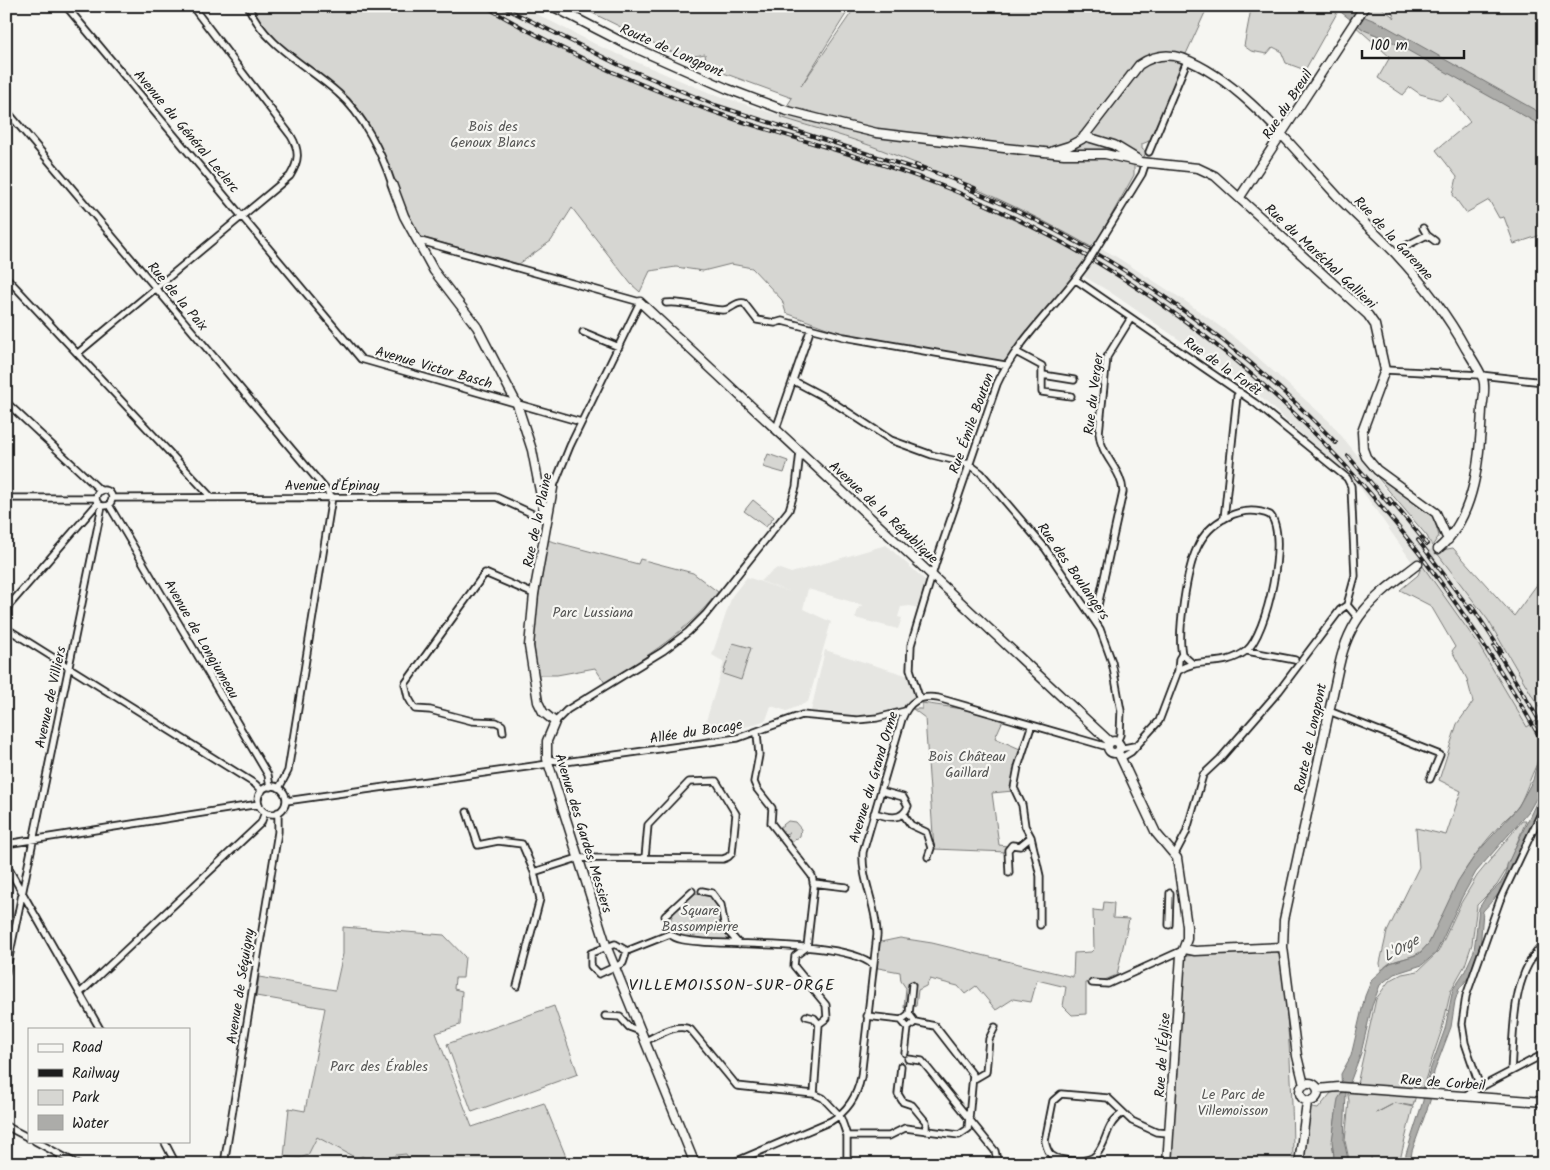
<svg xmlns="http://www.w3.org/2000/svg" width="1550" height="1170" font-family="Kalam,sans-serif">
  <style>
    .built { fill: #e6e6e2 }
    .green { fill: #d6d6d2; stroke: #797977 }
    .water { fill: #acaca9; stroke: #727271 }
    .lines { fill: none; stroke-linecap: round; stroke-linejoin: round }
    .secondary-tunnel { stroke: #d5d5d2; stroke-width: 8; stroke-dasharray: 8 4; stroke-linecap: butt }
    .street-casing { stroke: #1c1c1c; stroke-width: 9 }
    .secondary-casing { stroke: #1c1c1c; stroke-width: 11 }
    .street { stroke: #f6f6f2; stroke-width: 5.5 }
    .secondary { stroke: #f6f6f2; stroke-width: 8 }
    .rail-casing { stroke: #1c1c1c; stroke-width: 4 }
    .rail { stroke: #f6f6f2; stroke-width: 2; stroke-dasharray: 5.5; stroke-linecap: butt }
    .street-bridge-casing { stroke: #1c1c1c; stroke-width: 9; stroke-linecap: butt }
    .street-bridge { stroke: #f6f6f2; stroke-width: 5.5 }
    .labels { text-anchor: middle; stroke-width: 4.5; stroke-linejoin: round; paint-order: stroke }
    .street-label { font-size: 14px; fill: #1c1c1c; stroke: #f6f6f2 }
    .park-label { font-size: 14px; fill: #545453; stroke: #f6f6f2 }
    .water-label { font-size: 15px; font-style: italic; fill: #565654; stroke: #f6f6f2 }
    .quarter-label { font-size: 16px; letter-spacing: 1px; fill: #1c1c1c; stroke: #f6f6f2 }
  </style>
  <rect width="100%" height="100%" fill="#f6f6f2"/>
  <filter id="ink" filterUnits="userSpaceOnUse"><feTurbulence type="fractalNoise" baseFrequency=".02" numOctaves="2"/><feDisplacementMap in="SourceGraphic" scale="10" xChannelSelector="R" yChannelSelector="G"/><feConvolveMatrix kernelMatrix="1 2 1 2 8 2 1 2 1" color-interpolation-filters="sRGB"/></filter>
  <g filter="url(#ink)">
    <path class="built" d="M458,6H521L601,47L710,93L921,161L1048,217L1115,256L1185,301L1237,339L1330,422L1433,547L1488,620L1544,716L1527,727L1359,486L1255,392L1110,292L1034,247L728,126Z
      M886,545L926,581L918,608L910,606L901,607L898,617L902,618L898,629L855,618L859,607H861L862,605L808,589L803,609L831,622L808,702L787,711L771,706L766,720L749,726L719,733L703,731L724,662L712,655L732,596L747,577L793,593L760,581L777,568L791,573Z
      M825,650L909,676L914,697L912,701L893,712L878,716L850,717L811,711Z
      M320,1133L391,1145L422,1164H324L308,1155Z"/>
    <path class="green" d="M248,6H485L579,56L680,100L913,175L957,192L1057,241L1088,259L1005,365L846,335L786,313L782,300L752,268L731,264L703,271L676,267L650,271L640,292L631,284L572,208L551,241L519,264L421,237L407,213L381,151L346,101L277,45Z
      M578,6H851L801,86L856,6H1208L1186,54H1182L1179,60L1182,66L1156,132L1149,141L1142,144V149L1146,152L1143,159L1137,157L1134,165V175L1093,248C1025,209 955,178 882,150C849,137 814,128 780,117L792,98L707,67L705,54L684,58Z
      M1233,6H1325L1337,13L1305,70L1286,63L1281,51L1273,47L1267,54L1251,51L1244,46L1251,9Z
      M1352,6H1379L1395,18L1389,6H1544V234L1514,244L1504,217L1499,218L1489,200L1466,213L1453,195L1457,177L1436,150L1470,122L1448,94L1441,100L1420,94L1410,87L1403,95L1378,78L1390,57L1354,25L1356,11Z
      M768,454L788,461L784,473L763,467Z
      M1375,470L1433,515L1439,536L1432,546L1427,536L1373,472Z
      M753,500L774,517L766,527L744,511Z
      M547,540L638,564L640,559L693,573L718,592C687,632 647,656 605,683L595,668L557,675H537L533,635Z
      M1453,548L1514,616L1544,575V716L1488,620L1437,553L1442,550Z
      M1422,565L1478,644L1527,727L1544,716V754C1534,763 1527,792 1519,805C1514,813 1506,818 1500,825C1488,838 1477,852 1467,867C1451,891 1444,919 1429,943C1414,964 1394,954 1381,971L1380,963L1387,932L1419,867L1416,828L1446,835L1461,791L1439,780L1457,724L1473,702L1467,679L1452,651L1455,647L1431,606L1400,590L1418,575Z
      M733,643L751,648L741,680L723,674Z
      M922,703L963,709L1003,720L995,738L1020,749L1013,791L992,793L999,845L1007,846V852L934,849L925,718L913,709H922Z
      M788,821L795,822L801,829L800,836L791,843L787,838L789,833L783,834L779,828Z
      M1522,821H1526L1505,872L1497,885L1477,905L1472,944L1465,965L1451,990L1442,1029L1422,1089L1357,1084L1376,999L1389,981L1402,974L1418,971L1438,952L1461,903L1477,876Z
      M693,893L714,894L721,905L724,924L739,944L709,943L670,934C667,914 679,906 693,893Z
      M1104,902L1114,903L1113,918L1129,919L1117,975L1102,981L1086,983V1014L1072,1015L1063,1006L1066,987L1037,980L1031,1002L1013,999L996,1010L976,986L965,994L958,986L930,979L926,986L918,990L916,1006L904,1008L906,988L901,981L900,972L873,967L876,943L900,938L932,943L1073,977L1074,953L1091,952L1094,949L1093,910L1103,911Z
      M343,927L444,935L465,957L463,978H455L454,989L462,991L460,1025L436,1033L472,1127L544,1103L569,1164H407L409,1159L406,1154L396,1155L385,1161L384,1158L374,1162L371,1158L369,1161L362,1156L358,1159L317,1137L308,1155L300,1158L284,1157L289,1108L305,1111L325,1008L256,996L259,977L335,990L343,954Z
      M1275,951L1281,955C1289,1025 1293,1094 1293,1164H1170L1185,956Z
      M554,1006L578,1074L472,1112L447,1044Z
      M1347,1090L1416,1095L1413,1106L1395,1103L1376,1113L1395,1103L1413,1107L1399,1164H1372L1371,1157V1164H1350L1345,1141L1349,1101Z
      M1342,1091C1335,1115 1330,1139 1335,1164H1299L1306,1107L1318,1109L1331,1093Z"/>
    <path class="water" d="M1333,6H1352L1365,17L1380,23L1544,115V127L1391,41L1364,30Z
      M1544,754V785L1541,790L1542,803L1504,888L1483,911L1480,949L1469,977L1459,989L1455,1001L1451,1027L1434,1072L1430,1101L1412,1151L1410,1164H1405L1406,1154L1423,1101L1424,1087L1445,1029L1453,989L1465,971L1474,951L1479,908L1486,897L1500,884L1506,874L1507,865L1537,801V797L1529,811L1476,872L1462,897L1436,953L1422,965L1394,974L1380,985L1372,1006L1361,1053L1346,1093L1344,1141L1349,1164H1335L1332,1141L1338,1099L1342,1093L1341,1074L1351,1056L1365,996L1372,979L1390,963L1419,954L1429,943L1458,881L1476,854L1518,807L1533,780L1538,759Z"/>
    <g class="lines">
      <path class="secondary-tunnel" d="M1418,564L1438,549"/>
      <g class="street-casing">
        <path id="street" d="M66,6L361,359L581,422
          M248,6C266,47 307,65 338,93C363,114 382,154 392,184
          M6,110L332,497L288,771L279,788
          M1149,152L1187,61
          M1423,228L1427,235L1435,241
          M417,240L640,302L570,446L553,488
          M1097,247L1142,174L1146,162
          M1394,252L1427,235
          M6,277L211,497
          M1076,280L1255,403L1347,478L1351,486L1355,576L1347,605
          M666,303C685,301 703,309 722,310C731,311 735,301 744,303L757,320L775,323L782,321L844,337L1005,365
          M583,332L619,347
          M1016,352L1042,366V392L1071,396
          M78,353L290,176C299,161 300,151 291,136L192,6
          M1385,370L1480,375L1544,382
          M1043,375L1074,380
          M794,381L828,399L891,440L932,455L969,464L981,473L1045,548L1100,629L1112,662L1121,711L1120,735L1117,742
          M6,402L101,491
          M776,429L811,328
          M96 498a8 8 0 1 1 16 0a8 8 0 1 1-16 0Z
          M6,498H96
          M112,498L496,497L546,520
          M109,505L268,775L270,787
          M1224,519L1237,396L1240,392
          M1347,605L1357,617
          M6,609L98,503
          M1095,619L1123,492C1122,469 1101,457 1099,433L1107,357L1131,318
          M6,628L255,784L262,791
          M1247,651L1295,660
          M1178,671L1179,659L1182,654
          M919,697L910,669L911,645L936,562L997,384C1018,338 1060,303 1088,262
          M1329,711L1440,755L1430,779
          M555,722L567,710L663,651L688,632L706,614L789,510L796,487L800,452
          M1031,727L1018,767L1014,788L1022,805L1025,826L1031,837L1040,876V925
          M503,732L502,725L496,722L472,721L430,710L415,709L408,697L405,684L485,573L534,594
          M757,733L759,755L754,782L757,789L772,808L771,823L812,876L814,886L807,947
          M1119,749L1134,746
          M1121,758L1131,752L1159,721L1178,671C1198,656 1222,669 1246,651C1267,635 1289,534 1270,515C1242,503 1209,521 1197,548C1187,569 1177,632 1182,654L1193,664
          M547,759L565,762L738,738L802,715L857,720L877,718L905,711
          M258 800a14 14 0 1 1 28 0a14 14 0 1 1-28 0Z
          M286,801L548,764
          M467,812L478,845L498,841L522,844L534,872
          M874,813C887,817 902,822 908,806L903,797L881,791
          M903,814L911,825L926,832L931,848L928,857
          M6,844L259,804
          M1175,854L1186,833L1203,775L1220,759L1279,691L1340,610L1347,605
          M6,864L100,1029
          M1009,873L1008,850L1012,845L1020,846L1031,837
          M813,883L846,887
          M702,891L712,893L721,905L725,928L739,944
          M665,916L692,891
          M1169,925L1170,893
          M615,944L627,951L623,963L599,974L591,966V953Z
          M807,947L795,956L794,966L826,1005L827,1018L819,1024
          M627,951L670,934C677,941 693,941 703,942C741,945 847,942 873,965
          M6,972L102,506
          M1092,983L1108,984L1183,950
          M517,986L540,899L534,872L578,858L723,859L728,857L732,853L736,814L716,781L689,782L648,825L645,858
          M80,993L261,823L265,812
          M909,1014L915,1022L908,1028L901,1020Z
          M909,1014L912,985
          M605,1016L620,1017L629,1027L640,1031
          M806,1016L814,1018L819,1024L814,1094
          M867,1016L901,1020
          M645,1041C659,1035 677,1022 691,1030L737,1086L814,1094L823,1098L840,1116L844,1127L847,1136V1164
          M905,1053L908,1028
          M908,1059L922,1061L995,1151L998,1164
          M901,1066L898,1094L903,1102L912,1105L926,1122V1131
          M1511,1071C1514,1029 1511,974 1544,944
          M974,1079L986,1072L989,1039L995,1027
          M1480,1087L1465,1043L1462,1024L1466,996L1500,900L1544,807
          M1464,1096L1544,1054
          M1123,1113C1104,1125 1109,1140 1096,1155C1088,1164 1060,1162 1051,1155C1047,1151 1046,1146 1045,1141L1053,1101L1061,1094L1108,1098L1132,1121L1156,1132L1169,1133
          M6,1126L29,1138
          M847,1136H889L905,1128L959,1135L968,1129L973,1075L935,1026L915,1022
          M35,1141L77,1164
          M164,1141L176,1164
          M224,1164L278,832V812
          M730,1164L831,1121C848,1111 857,1096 861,1077L877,935C877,906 861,880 863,852L902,719C909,701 920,695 938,698L1108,747"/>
      </g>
      <g class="secondary-casing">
        <path id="secondary" d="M552,6L624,43L728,89L784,110L827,121L877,133L1004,148L1064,154H1105L1141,162L1198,168L1215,176L1368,315L1375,325L1385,370L1362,432L1363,449L1366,457L1377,470L1436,513L1448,540
          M1084,136L1114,145L1137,159
          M1053,151L1069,146L1082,139L1139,65C1152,56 1167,53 1182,58C1242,80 1295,151 1338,197C1356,216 1377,234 1395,253C1422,282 1447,314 1466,349C1472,359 1479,369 1483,379C1486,387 1483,401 1482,409C1480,456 1476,517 1438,549
          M392,184L404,216L434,271L477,327L517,404L532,450L544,512L548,513
          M1240,197L1365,6
          M640,302L1110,742
          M539,484L553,488L534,594L529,646L538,702L543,712L555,722L547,741V759L607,948L695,1164
          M1108 747a6 6 0 1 1 12 0a6 6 0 1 1-12 0Z
          M1118,752L1156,833L1177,858L1187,926V939L1181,955L1167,1164
          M1185,949L1195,951L1283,947
          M1300 1092a9 9 0 1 1 18 0a9 9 0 1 1-18 0Z
          M1304,1085L1297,1056L1283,947L1284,920L1339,666C1351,611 1377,596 1418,564
          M1318,1089L1339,1087L1544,1102
          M1299,1164L1307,1102"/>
      </g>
      <use href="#street" class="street"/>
      <use href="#secondary" class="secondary"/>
      <g class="rail-casing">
        <path id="rail" d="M485,6C563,53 648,90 734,119C808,143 885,162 957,192C1221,302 1407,498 1544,745
          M501,6L619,65L715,105L922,171
          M916,165L975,188
          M966,188C1105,246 1232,335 1336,443
          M1348,456L1390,505
          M1389,498L1427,544
          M1418,540L1472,612
          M1471,605L1501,651
          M1494,646L1544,728"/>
      </g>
      <use href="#rail" class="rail"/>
      <g class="street-bridge-casing">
        <path id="street-bridge" d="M1088,262L1097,247"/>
      </g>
      <use href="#street-bridge" class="street-bridge"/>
    </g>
  </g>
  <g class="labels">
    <g class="street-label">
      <text transform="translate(672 50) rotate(24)" y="5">Route de Longpont</text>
      <text transform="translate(1287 104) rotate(-57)" y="5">Rue du Breuil</text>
      <text transform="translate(187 131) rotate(50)" y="5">Avenue du Général Leclerc</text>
      <text transform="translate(1394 238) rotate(47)" y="5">Rue de la Garenne</text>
      <text transform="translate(1321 256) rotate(43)" y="5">Rue du Maréchal Gallieni</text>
      <text transform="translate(178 296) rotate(50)" y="5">Rue de la Paix</text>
      <text transform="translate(1223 366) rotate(35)" y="5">Rue de la Forêt</text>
      <text transform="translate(434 367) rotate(16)" y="5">Avenue Victor Basch</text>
      <text transform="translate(1093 394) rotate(-83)" y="5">Rue du Verger</text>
      <text transform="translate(971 423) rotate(-70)" y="5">Rue Émile Bouton</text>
      <text x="332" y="490">Avenue d'Épinay</text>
      <text transform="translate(884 512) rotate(43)" y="5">Avenue de la République</text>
      <text transform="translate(537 520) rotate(-78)" y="5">Rue de la Plaine</text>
      <text transform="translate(1074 571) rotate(55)" y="5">Rue des Boulangers</text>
      <text transform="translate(202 639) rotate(60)" y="5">Avenue de Longjumeau</text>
      <text transform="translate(50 697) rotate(-78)" y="5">Avenue de Villiers</text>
      <text transform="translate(696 731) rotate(-9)" y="5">Allée du Bocage</text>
      <text transform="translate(1310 738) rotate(-78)" y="5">Route de Longpont</text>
      <text transform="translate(873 777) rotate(-73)" y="5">Avenue du Grand Orme</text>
      <text transform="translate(584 833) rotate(73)" y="5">Avenue des Gardes Messiers</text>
      <text transform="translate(240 986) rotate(-81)" y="5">Avenue de Séquigny</text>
      <text transform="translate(1162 1055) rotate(-86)" y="5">Rue de l'Église</text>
      <text transform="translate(1443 1082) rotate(4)" y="5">Rue de Corbeil</text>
    </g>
    <g class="park-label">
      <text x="493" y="131">Bois des<tspan x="493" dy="16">Genoux Blancs</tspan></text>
      <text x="593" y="617">Parc Lussiana</text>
      <text x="967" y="761">Bois Château<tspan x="967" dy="16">Gaillard</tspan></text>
      <text x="700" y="915">Square<tspan x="700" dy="16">Bassompierre</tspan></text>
      <text x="379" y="1071">Parc des Érables</text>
      <text x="1233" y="1099">Le Parc de<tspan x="1233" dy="16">Villemoisson</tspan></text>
    </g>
    <g class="water-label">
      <text transform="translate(1401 948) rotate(-29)" y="5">L'Orge</text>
    </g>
    <g class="quarter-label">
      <text x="732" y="990">VILLEMOISSON-SUR-ORGE</text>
    </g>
  </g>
  <rect width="1550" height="1170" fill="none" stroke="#f6f6f2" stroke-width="25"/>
  <rect x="12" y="12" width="1525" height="1145" fill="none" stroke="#1c1c1c" stroke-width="2" filter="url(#ink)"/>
  <rect x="28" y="1028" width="162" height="115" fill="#f6f6f2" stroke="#9f9f9c"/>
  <rect x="38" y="1044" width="25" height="8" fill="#f6f6f2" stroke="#9f9f9c"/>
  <text x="72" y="1052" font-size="15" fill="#1c1c1c">Road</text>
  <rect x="38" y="1069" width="25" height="8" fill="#1c1c1c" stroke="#9f9f9c"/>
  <text x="72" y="1078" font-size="15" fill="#1c1c1c">Railway</text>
  <rect x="38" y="1090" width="25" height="15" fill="#d6d6d2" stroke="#9f9f9c"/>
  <text x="72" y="1102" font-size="15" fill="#1c1c1c">Park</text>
  <rect x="38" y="1115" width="25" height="15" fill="#acaca9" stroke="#9f9f9c"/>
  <text x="72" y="1128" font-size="15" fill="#1c1c1c">Water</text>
  <path d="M1362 50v8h102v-8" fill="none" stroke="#1c1c1c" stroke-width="2.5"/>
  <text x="1370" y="50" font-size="15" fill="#1c1c1c" stroke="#f6f6f2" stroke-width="4" paint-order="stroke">100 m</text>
</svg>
